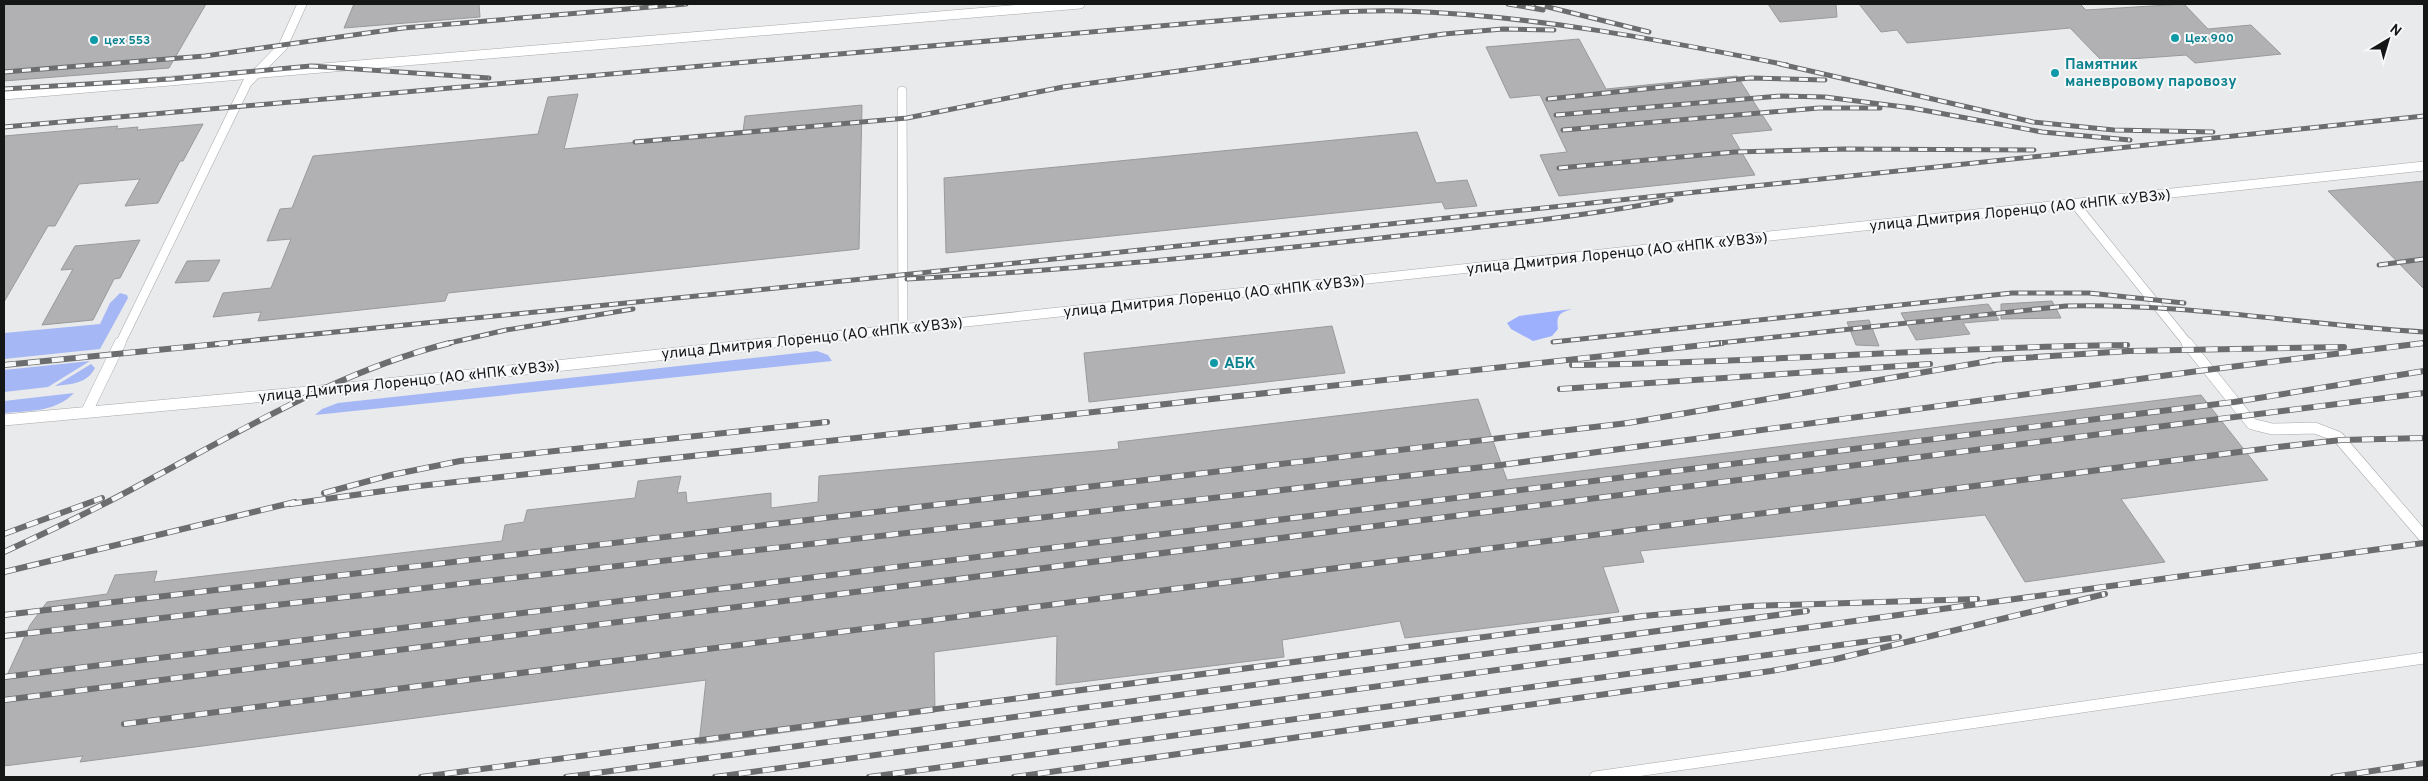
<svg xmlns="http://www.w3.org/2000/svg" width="2428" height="781" font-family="Overpass,sans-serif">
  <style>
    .green { fill: #a6b7f5 }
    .forest { fill: #9cb0fd }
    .building { fill: #b1b0b2; stroke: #9a999b }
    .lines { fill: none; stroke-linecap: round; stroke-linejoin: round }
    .service-far1-casing { stroke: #a7a8aa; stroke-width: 10 }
    .service-casing { stroke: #a7a8aa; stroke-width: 12 }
    .service-far1 { stroke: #fff; stroke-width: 9 }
    .service { stroke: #fff; stroke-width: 11 }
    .rail-far1-casing { stroke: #6c6d6e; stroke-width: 5 }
    .rail-casing { stroke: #6c6d6e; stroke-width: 6 }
    .rail-far1 { stroke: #f6f7f9; stroke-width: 3; stroke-dasharray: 9; stroke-linecap: butt }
    .rail { stroke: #f6f7f9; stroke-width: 4.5; stroke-dasharray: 12; stroke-linecap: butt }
    .culture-dot { fill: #0f9aa8; stroke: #f6f7f9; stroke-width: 2 }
    .labels { text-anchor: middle; stroke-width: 4; stroke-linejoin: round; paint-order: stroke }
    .far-culture-label { font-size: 12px; font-weight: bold; fill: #0d838f; stroke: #f6f7f9; text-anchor: start }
    .culture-label { font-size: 15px; font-weight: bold; fill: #0d838f; stroke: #f6f7f9; text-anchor: start }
    .street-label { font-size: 15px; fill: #151616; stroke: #f6f7f9 }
  </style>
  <rect width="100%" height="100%" fill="#e9eaec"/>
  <path class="green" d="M120,293L127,295L128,298L100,349L4,359V333L100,324L110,303Z
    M817,351L828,355L832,361L315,415L322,409L338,403Z
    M90,361L48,387L4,392V370Z
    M91,364L95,368C87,384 71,384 55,386Z
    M74,393C56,412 28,411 4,413V401Z"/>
  <path class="forest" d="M1572,309C1559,313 1556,315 1558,329L1552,336L1533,341L1511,329L1507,323L1519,316Z"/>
  <path class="building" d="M4,4H206L169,68L4,81Z
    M354,4H479L480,17L344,28Z
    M1768,4H1836L1837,17L1780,22Z
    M1859,4H2080L2086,10L2184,4L2208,29L2251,25L2281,54L2195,63L2186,55L2102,61L2070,28L1907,43L1897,30L1881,32Z
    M1579,39L1606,89L1737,76L1772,130L1731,134L1755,175L1559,196L1540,155L1567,152L1540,95L1510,98L1486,47Z
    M578,94L564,149L743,132L745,116L862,105L859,249L448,293L445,301L258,321L261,312L213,317L223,293L271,288L291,239L267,241L280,209L292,208L313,156L538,134L548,97Z
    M203,124L183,161H180L158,203L125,206L140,179L79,184L55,226H48L4,302V136L118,126L116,129L138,127L137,130Z
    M1417,132L1436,183L1467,180L1477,206L1445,209L1442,202L946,253L944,178Z
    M2424,181V289L2328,191Z
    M140,240L120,278L114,279L93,320L42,325L73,269L61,270L75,246Z
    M220,260L209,281L175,283L187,261Z
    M2052,301L2061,318L2001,319V304Z
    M1988,304L1999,320L1963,323L1970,334L1916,340L1901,313Z
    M1869,320L1879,346L1856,345L1847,322Z
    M1332,326L1345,373L1089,402L1084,353Z
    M2201,395L2268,480L2121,499L2165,562L2025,582L1985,515L1640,551L1644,562L1603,567L1619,612L1405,638L1400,621L1282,640L1284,657L1056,685L1057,636L934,652L935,712L699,744L706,680L80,762L83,756L4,766V682L30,625L47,602L107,594L115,575L157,571L154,582L502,541L505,525L524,522L527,510L635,498L638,481L681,476L677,493L686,492L687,503L771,493V508L818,502L819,476L1119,449L1118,442L1478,399L1507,480Z"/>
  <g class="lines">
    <g class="service-far1-casing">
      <path id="service-far1" d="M902,91L903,329
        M4,95L1080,4
        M2075,204L2188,344
        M120,344L247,83L283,46L302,4
        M760,344L2424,166"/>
    </g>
    <g class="service-casing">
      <path id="service" d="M2187,343L2252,424L2272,429L2315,428L2338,437L2424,537
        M87,411L120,343
        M4,420L320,391L771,343
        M1595,777L2424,658"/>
    </g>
    <use href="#service-far1" class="service-far1"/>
    <use href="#service" class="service"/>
    <g class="rail-far1-casing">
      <path id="rail-far1" d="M1508,4L1543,10
        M1536,4L1649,32
        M1780,64L2033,122L2114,130L2213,132
        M4,72L205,56L403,28L686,4
        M4,89L171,79L311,66L489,78
        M1548,99L1750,78L1825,80
        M1556,115L1781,96L1825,97L1912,108L2042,132L2130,140
        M4,127L1251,18C1301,14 1352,10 1402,11C1532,15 1660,40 1787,65
        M1563,130L1819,108H1880
        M635,142L907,118L1063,87L1444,34L1503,29L1554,30
        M1559,168L1735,152L1844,149L2034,150
        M2379,265L2424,259
        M907,279C1059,271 1210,256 1361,240C1465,229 1568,219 1671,200
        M1553,342L2012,293H2089L2184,303
        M215,344L747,291L2424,116
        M445,344L506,330L633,309
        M1710,344L2066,306C2186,303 2304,325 2424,332
        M2416,344L2424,343"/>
    </g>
    <g class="rail-casing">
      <path id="rail" d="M1990,360L2129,351L2344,347
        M4,365L228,343
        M1572,365C1757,363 1942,347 2127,345
        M1560,389L1930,364
        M324,493L391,475L460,461L827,422
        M290,504L419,486L1722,343
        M4,534L102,498
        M4,552C52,530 100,507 147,481C244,429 342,370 450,343
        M4,572L295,502
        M4,615L1628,423L1995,360
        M4,636L1501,465L2206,370L2424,343
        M4,677L2234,402L2424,371
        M4,700L2424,393
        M124,724L2278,447L2341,440L2424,438
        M421,777L1643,616L1751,606L1977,599
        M566,777L1807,611
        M715,777L2424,543
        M869,777L1899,637
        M1014,777L1771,671L1836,659L2105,594
        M2333,777L2424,763"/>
    </g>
    <use href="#rail-far1" class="rail-far1"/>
    <use href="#rail" class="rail"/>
  </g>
  <g class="culture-dot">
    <circle cx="2175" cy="38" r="5"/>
    <circle cx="94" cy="40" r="5"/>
    <circle cx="2055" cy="73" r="5"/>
    <circle cx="1214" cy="363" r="5"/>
  </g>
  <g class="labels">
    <g class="far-culture-label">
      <text x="2185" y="42">Цех 900</text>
      <text x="104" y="44">цех 553</text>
    </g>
    <g class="culture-label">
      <text x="2065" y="69">Памятник<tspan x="2065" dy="17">маневровому паровозу</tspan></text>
      <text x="1224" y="368">АБК</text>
    </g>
    <g class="street-label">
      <text transform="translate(2020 210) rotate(-6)" y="5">улица Дмитрия Лоренцо (АО «НПК «УВЗ»)</text>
      <text transform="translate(1617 253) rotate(-6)" y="5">улица Дмитрия Лоренцо (АО «НПК «УВЗ»)</text>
      <text transform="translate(1214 296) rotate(-6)" y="5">улица Дмитрия Лоренцо (АО «НПК «УВЗ»)</text>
      <text transform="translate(812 338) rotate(-6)" y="5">улица Дмитрия Лоренцо (АО «НПК «УВЗ»)</text>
      <text transform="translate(409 381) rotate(-6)" y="5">улица Дмитрия Лоренцо (АО «НПК «УВЗ»)</text>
    </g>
  </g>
  <rect width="2428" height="781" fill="none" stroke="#151616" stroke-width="10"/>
  <g transform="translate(2388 40) rotate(38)" stroke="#f6f7f9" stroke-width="4" paint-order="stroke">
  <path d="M0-4L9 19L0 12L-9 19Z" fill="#151616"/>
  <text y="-8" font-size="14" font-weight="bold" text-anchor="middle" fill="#151616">N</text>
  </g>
</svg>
